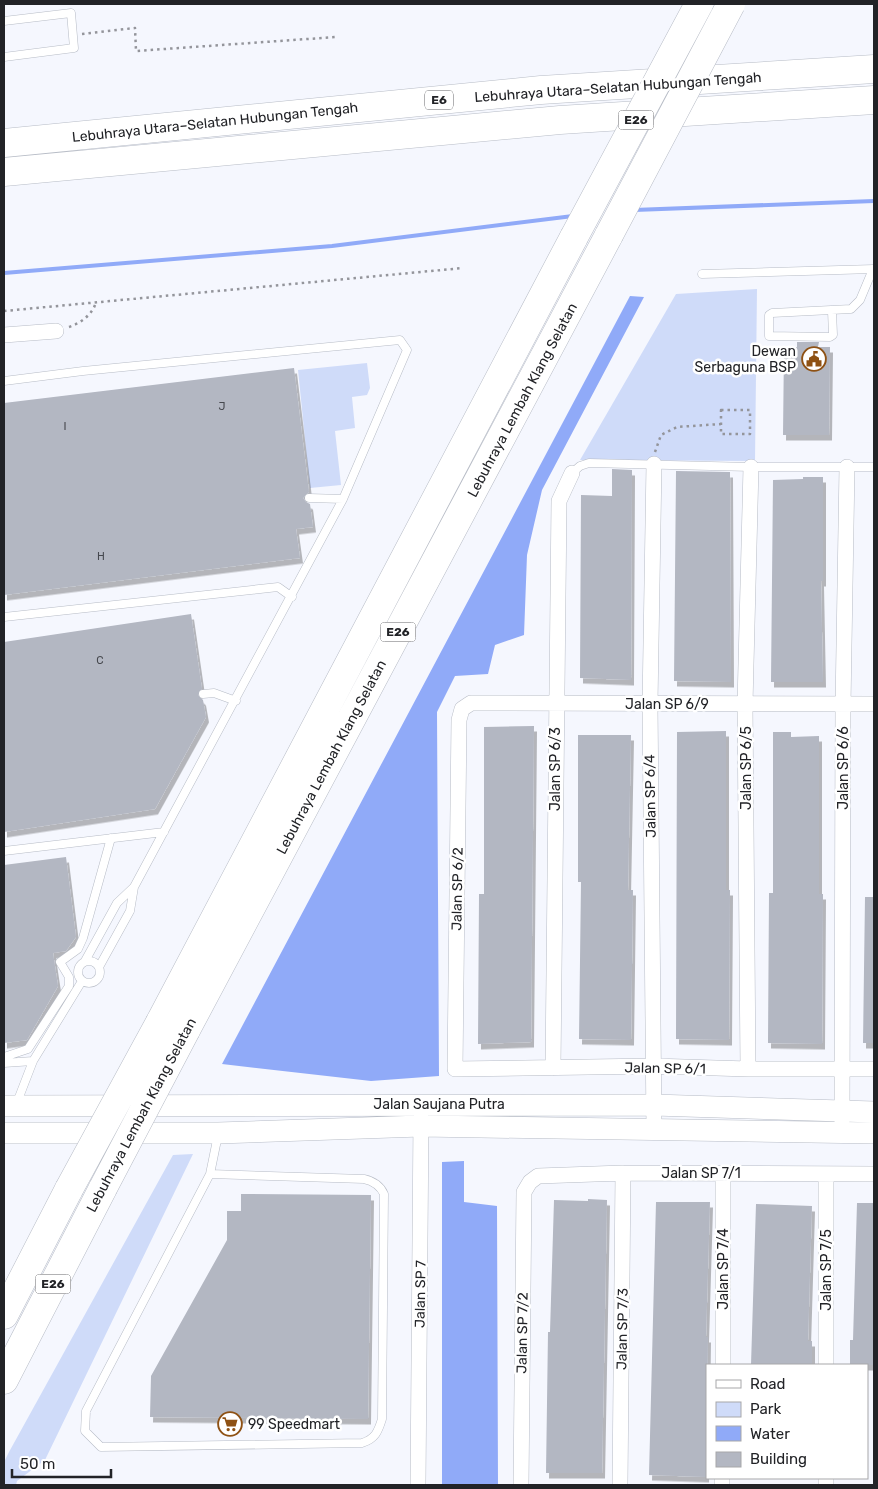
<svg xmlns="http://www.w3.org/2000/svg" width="878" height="1489" font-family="Rubik,sans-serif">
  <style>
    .green { fill: #cfdbf9 }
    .water { fill: #90aaf8 }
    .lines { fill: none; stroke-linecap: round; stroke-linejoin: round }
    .stream { stroke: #90aaf8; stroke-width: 4 }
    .building { fill: #b3b7c2; filter: url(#shadow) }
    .service-casing { stroke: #b7bcc6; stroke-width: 9 }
    .minor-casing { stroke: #b7bcc6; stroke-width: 16 }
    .secondary-casing { stroke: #b7bcc6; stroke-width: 22 }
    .motorway-casing { stroke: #b7bcc6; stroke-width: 29 }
    .path { stroke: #94959b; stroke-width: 2.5; stroke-dasharray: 2.5 4; stroke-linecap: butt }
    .service { stroke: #fff; stroke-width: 8 }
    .minor { stroke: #fff; stroke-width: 15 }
    .secondary { stroke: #fff; stroke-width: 21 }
    .motorway { stroke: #fff; stroke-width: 28 }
    .motorway-bridge-casing { stroke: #b7bcc6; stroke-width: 29; stroke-linecap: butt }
    .motorway-bridge { stroke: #fff; stroke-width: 28 }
    .labels { text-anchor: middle; stroke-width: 5; stroke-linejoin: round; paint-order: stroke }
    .number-label { font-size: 11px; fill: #46484e }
    .shield { fill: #fff; stroke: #646568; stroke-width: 1 }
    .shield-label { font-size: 12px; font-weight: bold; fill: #222327 }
    .street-label { font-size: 14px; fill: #222327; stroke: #fff }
    .poi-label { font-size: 14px; fill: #222327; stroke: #fff; text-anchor: end }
  </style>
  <defs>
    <filter id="shadow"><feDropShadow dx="3" dy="5.5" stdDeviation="0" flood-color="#0004"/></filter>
  </defs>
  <rect width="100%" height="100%" fill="#f5f7fe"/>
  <path class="green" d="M757,289L755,461L580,460L676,294Z
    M367,363L370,388L367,395L352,397L355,428L335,431L341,485L310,488L298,370Z
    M193,1154L45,1460L17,1481L16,1485H4V1462L9,1452L173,1155Z"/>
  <path class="water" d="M630,296L644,297L542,490L527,555L524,635L495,645L488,674L455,676L437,712L439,1076L371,1081L222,1064Z
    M464,1161V1202L497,1206L498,1485H442V1162Z"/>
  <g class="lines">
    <path class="stream" d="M634,210L874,201
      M4,273L332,246L573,216"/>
  </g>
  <path class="building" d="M797,342H819L818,347H830L829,435H783L784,347H797Z
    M294,368L309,492L303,498L306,502L310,504L313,527L296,529L300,558L4,595V403Z
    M612,469L632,470L631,680L580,678L581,495L612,496Z
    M676,471L730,472L731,682L674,681Z
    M803,477H823V581H821L823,682H771L773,480L803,479Z
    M191,614L202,689L198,695L203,700L206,717L155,809L4,832V642Z
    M534,726L531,1042L478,1044L479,894H484V727Z
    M726,731V890H730L729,1040L676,1039L677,732Z
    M773,732H791V737L819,736V894H823L822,1044L768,1043L769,893H773Z
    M578,735H631L628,890H633L631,1040L579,1039L581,882H578Z
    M66,857L76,937L66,951L53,953L58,986L27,1040L4,1043V865Z
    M865,897H874V1043H863Z
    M241,1194L371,1195L368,1419L150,1417L151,1376L227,1240V1211H241Z
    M588,1199L607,1200L602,1473H546L548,1332H550L554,1200L588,1201Z
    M656,1202H710L706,1337H708L706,1477L649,1475Z
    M857,1203H874L873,1365H850V1340H853Z
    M756,1204L812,1206L808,1341H812V1365H751Z"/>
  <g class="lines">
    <g class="service-casing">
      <path id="service" d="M4,21L71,13L74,48L4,57
        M702,274L874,269
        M832,311L833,335L830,337L769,336V315L772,313L851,309L860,300L873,269
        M4,381L83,371L400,340L407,350L343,499L134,887
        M572,473L580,466L589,463L751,467H874
        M309,498L343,499
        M4,617L278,587L292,597
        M203,694L214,693L236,701
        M4,851L164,832
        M78 972a11 11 0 1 1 22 0a11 11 0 1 1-22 0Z
        M85,961L117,903L134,887L130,911L99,967
        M4,1057L28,1049L69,986V977L60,962L78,949L83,938L111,838
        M4,1063L33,1061
        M16,1105L33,1061L82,981
        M210,1174L364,1179C373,1181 380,1185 384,1194L382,1419C378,1432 375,1439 362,1443L101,1447L85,1431L86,1411L210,1174L218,1135"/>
    </g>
    <g class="minor-casing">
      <path id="minor" d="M4,335L56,331
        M874,704L471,703L462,709L459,720L455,1069L653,1066L748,1069H874
        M553,1068L559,501L572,473
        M748,1069L745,704L751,467
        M842,1121L843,705L847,467
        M654,1128L650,704L654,464
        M826,1174V1365
        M723,1365V1173
        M826,1478V1485
        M418,1485L421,1118
        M521,1485L524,1192L530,1182L538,1176L623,1173L874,1174
        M620,1485L623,1173
        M722,1485V1478"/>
    </g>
    <g class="secondary-casing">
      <path id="secondary" d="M4,1106L654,1105L874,1112
        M4,1133H218L421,1126L874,1133"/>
    </g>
    <g class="motorway-casing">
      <path id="motorway" d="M4,143L541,90L874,69
        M4,172L560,120L874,100
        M160,1022L574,237
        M186,1030L609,235
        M4,1315L69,1189
        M4,1380L103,1188"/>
    </g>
    <path class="path" d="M82,34L135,28L136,51L336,37
      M4,311L463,268
      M69,327C81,323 93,314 96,302
      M721,410H750V434H721Z
      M655,452L661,435L677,427L721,424"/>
    <use href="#service" class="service"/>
    <use href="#minor" class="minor"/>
    <use href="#secondary" class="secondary"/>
    <use href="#motorway" class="motorway"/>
    <g class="motorway-bridge-casing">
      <path id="motorway-bridge" d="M609,235L731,4
        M574,237L699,4
        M103,1188L186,1030
        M69,1189L160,1022"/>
    </g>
    <use href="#motorway-bridge" class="motorway-bridge"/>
  </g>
  <defs>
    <g id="civic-ring" transform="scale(1.25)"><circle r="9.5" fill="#fff" stroke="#8e5114" stroke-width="1.5"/><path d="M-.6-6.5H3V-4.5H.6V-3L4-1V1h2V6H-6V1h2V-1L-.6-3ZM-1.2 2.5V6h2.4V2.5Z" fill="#8e5114"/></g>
    <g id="supermarket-ring" transform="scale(1.25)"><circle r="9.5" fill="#fff" stroke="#8e5114" stroke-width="1.5"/><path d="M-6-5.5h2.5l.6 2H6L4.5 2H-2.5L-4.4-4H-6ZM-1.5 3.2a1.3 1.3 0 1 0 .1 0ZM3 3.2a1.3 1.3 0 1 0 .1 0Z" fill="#8e5114"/></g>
  </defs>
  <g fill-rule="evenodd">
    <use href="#civic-ring" x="814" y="359"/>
    <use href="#supermarket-ring" x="230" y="1424"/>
  </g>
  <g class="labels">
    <g class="number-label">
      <text x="222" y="410">J</text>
      <text x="65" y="430">I</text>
      <text x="101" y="560">H</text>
      <text x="100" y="664">C</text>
    </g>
    <g class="shield">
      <rect x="425" y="90.5" width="28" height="19" rx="4"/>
      <rect x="618.5" y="110.5" width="35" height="19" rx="4"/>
      <rect x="380.5" y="622.5" width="35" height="19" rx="4"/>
      <rect x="35.5" y="1274.5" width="35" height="19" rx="4"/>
    </g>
    <g class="shield-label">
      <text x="439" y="104">E6</text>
      <text x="636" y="124">E26</text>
      <text x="398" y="636">E26</text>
      <text x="53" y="1288">E26</text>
    </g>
    <g class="street-label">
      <text transform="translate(618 87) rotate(-4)" y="5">Lebuhraya Utara–Selatan Hubungan Tengah</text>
      <text transform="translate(215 122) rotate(-6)" y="5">Lebuhraya Utara–Selatan Hubungan Tengah</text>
      <text transform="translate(522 400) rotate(-62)" y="5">Lebuhraya Lembah Klang Selatan</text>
      <text x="667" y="709">Jalan SP 6/9</text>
      <text transform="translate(331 757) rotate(-62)" y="5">Lebuhraya Lembah Klang Selatan</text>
      <text transform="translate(746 768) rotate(-90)" y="5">Jalan SP 6/5</text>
      <text transform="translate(843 768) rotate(-90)" y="5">Jalan SP 6/6</text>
      <text transform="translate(555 769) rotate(-90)" y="5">Jalan SP 6/3</text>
      <text transform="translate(650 796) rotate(-91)" y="5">Jalan SP 6/4</text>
      <text transform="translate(457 889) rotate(-89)" y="5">Jalan SP 6/2</text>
      <text transform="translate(665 1068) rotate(1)" y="5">Jalan SP 6/1</text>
      <text x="439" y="1109">Jalan Saujana Putra</text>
      <text transform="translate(141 1115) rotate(-62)" y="5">Lebuhraya Lembah Klang Selatan</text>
      <text x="701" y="1178">Jalan SP 7/1</text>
      <text transform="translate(723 1269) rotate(-90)" y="5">Jalan SP 7/4</text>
      <text transform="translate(826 1270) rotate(-90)" y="5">Jalan SP 7/5</text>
      <text transform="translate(420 1294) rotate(-89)" y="5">Jalan SP 7</text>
      <text transform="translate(622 1329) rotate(-89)" y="5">Jalan SP 7/3</text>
      <text transform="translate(522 1333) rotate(-89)" y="5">Jalan SP 7/2</text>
    </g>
    <g class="poi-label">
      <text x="796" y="356">Dewan<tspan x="796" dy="16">Serbaguna BSP</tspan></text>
      <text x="248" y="1429" text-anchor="start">99 Speedmart</text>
    </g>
  </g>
  <rect width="878" height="1489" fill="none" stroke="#222327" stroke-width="10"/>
  <rect x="706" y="1364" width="162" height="115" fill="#ffffff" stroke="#a7a7a9"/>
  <rect x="716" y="1380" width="25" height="8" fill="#ffffff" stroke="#a7a7a9"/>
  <text x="750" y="1389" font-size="15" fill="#222327">Road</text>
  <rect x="716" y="1402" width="25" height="15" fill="#cfdbf9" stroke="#a7a7a9"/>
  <text x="750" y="1414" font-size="15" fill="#222327">Park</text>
  <rect x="716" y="1426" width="25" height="15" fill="#90aaf8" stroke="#a7a7a9"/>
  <text x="750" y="1439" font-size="15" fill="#222327">Water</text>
  <rect x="716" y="1452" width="25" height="15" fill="#b3b7c2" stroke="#a7a7a9"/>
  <text x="750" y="1464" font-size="15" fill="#222327">Building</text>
  <path d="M12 1469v8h99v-8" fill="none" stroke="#222327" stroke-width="2.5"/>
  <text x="20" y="1469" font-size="15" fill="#222327" stroke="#ffffff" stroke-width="4" paint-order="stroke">50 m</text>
</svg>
